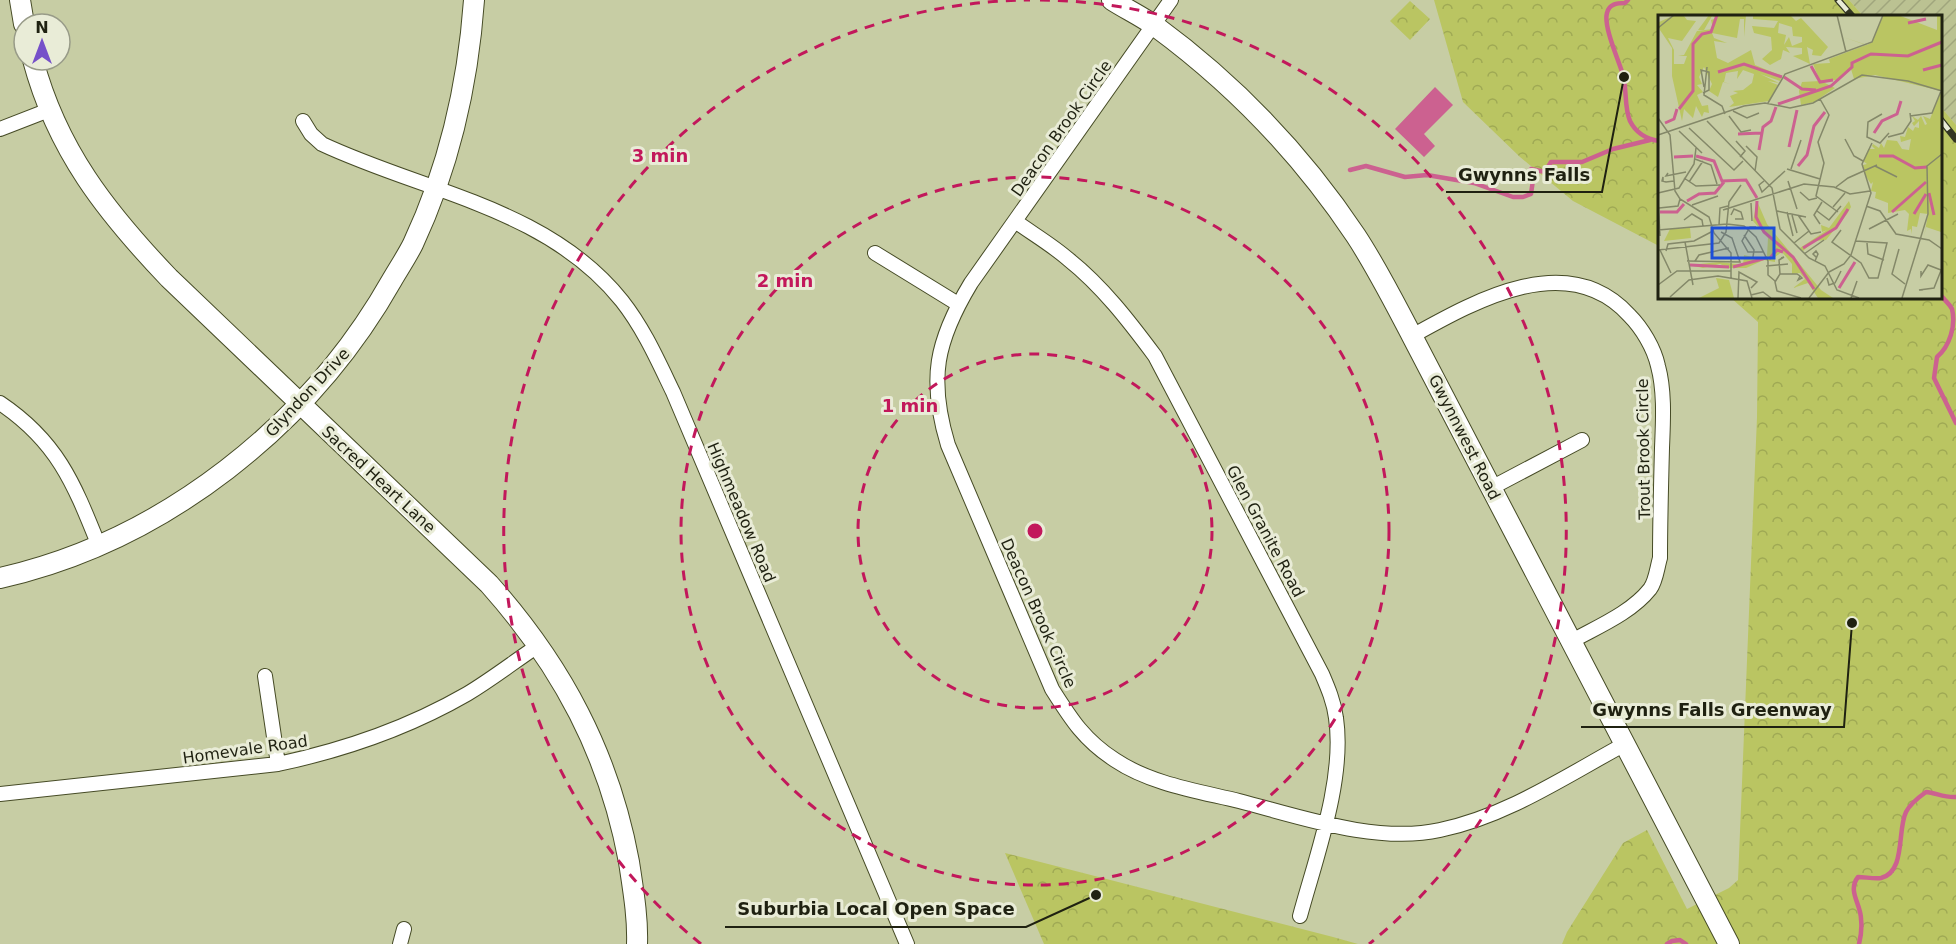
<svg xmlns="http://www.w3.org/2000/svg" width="1956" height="944" font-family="'DejaVu Sans',sans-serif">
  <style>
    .industrial { fill: url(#industrial-furrows) }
    .forest { fill: url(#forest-crowns) }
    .water { fill: #cc6190 }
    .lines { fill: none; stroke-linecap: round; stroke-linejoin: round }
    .stream { stroke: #cc6190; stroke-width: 4.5 }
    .street-casing { stroke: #464b26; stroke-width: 16 }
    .secondary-casing { stroke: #464b26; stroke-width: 22 }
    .street { stroke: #fff; stroke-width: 14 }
    .secondary { stroke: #fff; stroke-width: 20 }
    .rail-casing { stroke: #333623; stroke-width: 7 }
    .rail { stroke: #e9ecd7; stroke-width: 4.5; stroke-dasharray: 14; stroke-linecap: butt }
    .ring { fill: none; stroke: #c2185b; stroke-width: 3; stroke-dasharray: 10 8 }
    .labels { text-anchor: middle; stroke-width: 6; stroke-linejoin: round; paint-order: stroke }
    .street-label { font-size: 16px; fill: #1f2111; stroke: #e9ecd7 }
    .inset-river { fill: none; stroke: #cc6190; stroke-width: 3 }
    .inset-road { fill: none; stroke: #848869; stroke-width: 1.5 }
    .view { fill: #1d4ed8; fill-opacity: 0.15; stroke: #1d4ed8; stroke-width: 3 }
    .inset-edge { fill: none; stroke: #1f2111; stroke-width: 3 }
    .centre { fill: #c2185b; stroke: #e9ecd7; stroke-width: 3 }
    .ring-label { font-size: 18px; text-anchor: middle; font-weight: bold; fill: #c2185b; stroke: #e9ecd7; stroke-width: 6; stroke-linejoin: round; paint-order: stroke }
    .leader { fill: none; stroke: #1f2111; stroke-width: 2 }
    .callout-dot { fill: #1f2111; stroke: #e9ecd7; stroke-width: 2 }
    .callout-label { font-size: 18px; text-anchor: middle; font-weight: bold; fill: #1f2111; stroke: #e9ecd7; stroke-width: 6; stroke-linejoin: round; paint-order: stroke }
  </style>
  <defs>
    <pattern id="industrial-furrows" width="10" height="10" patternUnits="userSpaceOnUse" patternTransform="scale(1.5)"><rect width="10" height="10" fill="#bbc292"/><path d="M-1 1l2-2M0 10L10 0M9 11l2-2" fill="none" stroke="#a0a67d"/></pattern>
    <pattern id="forest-crowns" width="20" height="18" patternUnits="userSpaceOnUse" patternTransform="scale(1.5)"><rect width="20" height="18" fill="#bac562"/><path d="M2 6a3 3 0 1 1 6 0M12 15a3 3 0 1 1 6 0" fill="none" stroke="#9fa954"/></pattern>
  </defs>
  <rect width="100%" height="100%" fill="#c7cda4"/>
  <path class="industrial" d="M1849,0H1956V125L1940,106V16H1863Z"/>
  <path class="forest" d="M1434,0H1849L1863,16H1659V246L1573,201L1520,157L1463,102Z
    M1410,1L1430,19L1410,40L1390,21Z
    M1940,106L1956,125V944H1562L1567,932L1623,843L1647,830L1687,909L1729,888L1738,880L1757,417L1758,322L1730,297H1940Z
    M1005,853L1333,937L1358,944H1044Z"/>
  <path class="water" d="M1435,87L1453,105L1424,134L1435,146L1424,157L1395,129Z"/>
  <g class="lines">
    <path class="stream" d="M1628,0L1625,3C1617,3 1609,4 1607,13C1603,26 1619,61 1623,75C1627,89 1624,107 1630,121C1636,133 1646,139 1659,141
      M1350,170L1366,166L1405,177L1427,175L1474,183L1513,197H1523L1531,194L1533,180L1528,173L1531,169L1545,172L1551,162H1582L1613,149L1650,140
      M1940,294C1943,299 1949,303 1952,309C1956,325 1950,346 1937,357L1934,378L1956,423
      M1667,944L1672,941L1680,940L1686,944
      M1859,944C1861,936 1862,927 1861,919C1861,904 1847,891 1858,877C1865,877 1874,879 1881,878C1906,872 1897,830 1906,812C1910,804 1919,797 1926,792C1936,793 1945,798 1956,797"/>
    <g class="street-casing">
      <path id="street" d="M1171,0L971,283C936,341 928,379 948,445L1052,689C1071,719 1084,740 1115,760C1151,784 1198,791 1239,801C1301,817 1377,844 1440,830C1507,816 1566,776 1625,744
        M303,121L311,134L322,144C424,192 548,208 622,301C644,329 658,361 673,392L907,944
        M0,129L49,110
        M1015,221C1033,234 1052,245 1068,259C1102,286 1129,321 1155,356L1322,674C1328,688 1334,702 1336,718C1345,779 1316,857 1300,916
        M875,253L958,304
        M1412,336C1475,301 1568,248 1629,315C1642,328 1654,348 1658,366C1665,392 1663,422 1662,448C1661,485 1660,522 1660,558C1657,568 1656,581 1650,589C1631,613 1597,627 1572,641
        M0,403C58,442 74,484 99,546
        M1491,488L1582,440
        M265,676L278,764
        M0,794L278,764C344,750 408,728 467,694C492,679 515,661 539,645
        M400,944L404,929"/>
    </g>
    <g class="secondary-casing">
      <path id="secondary" d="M20,0L24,24
        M1112,0C1126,9 1141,16 1155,26C1234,84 1302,155 1356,236C1377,268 1394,302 1412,336L1729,944
        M33,60C57,150 106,212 169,278L489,584C562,666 609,754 629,862C633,889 638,917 637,944
        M0,578C164,541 310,425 392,280C399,268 407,256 413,244C449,167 468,85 474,0"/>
    </g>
    <use href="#street" class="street"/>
    <use href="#secondary" class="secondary"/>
    <g class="rail-casing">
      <path id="rail" d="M1838,0L1852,16
        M1940,119L1956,139"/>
    </g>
    <use href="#rail" class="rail"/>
  </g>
  <g class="ring">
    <circle cx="1035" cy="531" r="177"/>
    <circle cx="1035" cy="531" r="354"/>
    <path d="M701 944A531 531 0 0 1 1030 0M1040 0A531 531 0 0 1 1369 944"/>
  </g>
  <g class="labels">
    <g class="street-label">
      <text transform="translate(1061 128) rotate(-55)" y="6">Deacon Brook Circle</text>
      <text transform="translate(307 392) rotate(-47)" y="6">Glyndon Drive</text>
      <text transform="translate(1465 437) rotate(63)" y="6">Gwynnwest Road</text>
      <text transform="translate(1643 449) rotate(-91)" y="6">Trout Brook Circle</text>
      <text transform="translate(379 479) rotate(43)" y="6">Sacred Heart Lane</text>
      <text transform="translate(742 512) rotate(67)" y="6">Highmeadow Road</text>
      <text transform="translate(1266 531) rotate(62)" y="6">Glen Granite Road</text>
      <text transform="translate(1039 613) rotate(66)" y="6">Deacon Brook Circle</text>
      <text transform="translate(245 749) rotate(-8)" y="6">Homevale Road</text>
    </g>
  </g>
  <g transform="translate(1658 15)">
    <rect width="284" height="284" fill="#c7cda4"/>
    <path d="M17,0H29L26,1L29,5L38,6L24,26L10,23L16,35V49H26L29,41H20L26,40L39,16L55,14L53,5L59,3L54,1L46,15H40L51,0H88L86,22V4H82L79,23L54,18L56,23L69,28L56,26L59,43L70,48L93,35L97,50L124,61L122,66L102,59L121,68L110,66L120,70L111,86L71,92L76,88L72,81L80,78L75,76L85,75L94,68L96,59L85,55L79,64L80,56L68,58L66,67L72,69L65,67L60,82L51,76L54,69L46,52L41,62L44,69L39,70L45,77L39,80L44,91L50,90L51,98L46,97L44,102L38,91L35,103L26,94L24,106L14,61V33L0,12V4L1,2V7ZM95,0H132L138,6L143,3L170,32L163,41L154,40L155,35L149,32L152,49L135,41L144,39V33L128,32L132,38L125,35L123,44L112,50L104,44L114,35L113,22L96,18L94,11L116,13L120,6L95,4ZM121,8L134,12L135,21L144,22V27L134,31L131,22L126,30L128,20L120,18ZM225,0H240L279,15V0H283V217L268,212L266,222L270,199L262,198L259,212L254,211V219L253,214L249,216L251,199L247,195L230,198V188L217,183L218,177L213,176L215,167L213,169L207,160L205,150L209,149L205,146L210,135L212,139L210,134H217L214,131L215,129L221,133L223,128L226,133L229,125L239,126L244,134L251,135L253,124L243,127L242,121L247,122L250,112L255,116L257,112L261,113V106L256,111L254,108L257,106L254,101L260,105L263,101L267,110L269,109L265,101L272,104L283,76L217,60L196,64L193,54L178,65L163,66L177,73L156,87L143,90L141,76L144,67L162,66L155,49L172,48L171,44L208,30L185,22L209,30L214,27ZM99,186L109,209L163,275L175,283H160L150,268L135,273L147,264L142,258L134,259V249L124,237L117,242V247L106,245L88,253H71L62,249L45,253L31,250L62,247L85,250L86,240L103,244L109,241L110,223L95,206ZM191,186L193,192L189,199L168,225L156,226L145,236L142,233L169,215L164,217L163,210L171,213ZM58,263L71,265L76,283H41L61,273Z" fill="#bac562" fill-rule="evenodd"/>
    <path d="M32,213L33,223L6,226L12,214Z" fill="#bac562"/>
    <path class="inset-river" d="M250,8L268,4M153,51L162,67L175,65M265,55L284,50M60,57L86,49L124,62M126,62L144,74L158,75M120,89L173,71L194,52V48L213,39L250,41L284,27M21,94L35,76V29L44,19L53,17L59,0M7,108L16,104L19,94M216,118L224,106L239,99L243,86M80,119L103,118M131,132L139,95M101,135L105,112L113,106L118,92M38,141L56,146L64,166L88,165L99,183M221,141H235L257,153L269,152M16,142L35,141M140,151L149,140L156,111L167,97M271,178L276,200M29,186L41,179L57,178L66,167M99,186L98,202L106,217L135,242L156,274M2,197H19L26,189M234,197L268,167M256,199L268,179M145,233L178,213L190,194M111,244L119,235L125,237M32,250L71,252M75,252L108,243M181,273L197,247"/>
    <path class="inset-road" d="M179,0L188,37M0,13L16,0M49,52L46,80L64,91L67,99M45,78L51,75V57L43,55L46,72M162,84L171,100L160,127L166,148L158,181L180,197M110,88L127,59L214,27L225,0M75,96L89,103L101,98M224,99L210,107L209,122L222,128L231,118M71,101L83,117L93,115M252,101L274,98L283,76M0,103L12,120L17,176L22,184L51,202L56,218L73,238V263M49,106L114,173L122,214L151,243L167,251L179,275L201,283M31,113L76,155L85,146M21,116L44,138M0,120L86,91L107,88L132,93L155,88L204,60L250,66L284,76M230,122L245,118L253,106L252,98M187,124L196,141L205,146M78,126L87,136L82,142M88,131L99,142L97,156M37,144L53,150L59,169M217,151L239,162M129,154L162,164M133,154L143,125M10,158L8,161L28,157M26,163L38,171L62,170M5,166V162L4,166L8,167L16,166M106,166L101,170L104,177L127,156M130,166L139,194M31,167L45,146M178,172L190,163L219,150M142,177L151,185L159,183M0,178L21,173L36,149L38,133M0,186L2,221M93,188L94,206M34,190L60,181M208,191L222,196L238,219L271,225L284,234M175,192L187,178M1,193L20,191L22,184M65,195L146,169L176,172L192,179L212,176M119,196L148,202M159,196L171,205L183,191M129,197L135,221M73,200L76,194L83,197L85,204H77M134,200L139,218M140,200L153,219L163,217M26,205L34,199L44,205L45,211M162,209L156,200L164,187M61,210L62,193L70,191M98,212H92L84,226L90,237H106M211,214L240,199M0,215L69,209L86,211L98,222L110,246V260L117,266M183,215L174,227L203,248L211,263H220L229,228L197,226M86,220L96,235L95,242M27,227L35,270M136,228L151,216M209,228L210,239L226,245M241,234L234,259L247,269M0,235L61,228L68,217L71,187L83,170M2,235L13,258M8,236L10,229L36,226L55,216M146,239L166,225M123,243L126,242L121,245L122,259H139L142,261L144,263L140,265L142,261M29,246L82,247L74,223L63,217M37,246L41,240L71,233M157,246L160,239L158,236L155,239L159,243M108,251L130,249M263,256V261L270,250L283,255M171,257L186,249L193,240L213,178L204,149L214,128M122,259L117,267L119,276L143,283M169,263L171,270L177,268L183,256M0,270L19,256H73M265,275H261L276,273L284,253M93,280L105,277L113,283M12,282L31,265L60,261L89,266L94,283M80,283L81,257L99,267L93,273M151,283L171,257M193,283L199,266M244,283L270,199L269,151L284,139"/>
    <path class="view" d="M54,213H116V243H54Z"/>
    <rect width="284" height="284" class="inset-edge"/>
  </g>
  <circle cx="1035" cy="531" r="9" class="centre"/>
  <g class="ring-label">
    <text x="660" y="162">3 min</text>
    <text x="785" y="287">2 min</text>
    <text x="910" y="412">1 min</text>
  </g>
  <path class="leader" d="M1624 77L1602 192H1446M1852 623L1844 727H1581M1096 895L1026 927H725"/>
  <g class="callout-dot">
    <circle cx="1624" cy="77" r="6"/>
    <circle cx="1852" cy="623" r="6"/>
    <circle cx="1096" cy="895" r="6"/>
  </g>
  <g class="callout-label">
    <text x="1524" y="181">Gwynns Falls</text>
    <text x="1712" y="716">Gwynns Falls Greenway</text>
    <text x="876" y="915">Suburbia Local Open Space</text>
  </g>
  <g transform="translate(42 42)"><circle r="28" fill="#e9ecd7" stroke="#989b88" stroke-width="1.5"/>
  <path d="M0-4.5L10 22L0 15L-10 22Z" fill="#7650c9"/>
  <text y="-9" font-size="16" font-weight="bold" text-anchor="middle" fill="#1f2111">N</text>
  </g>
</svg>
